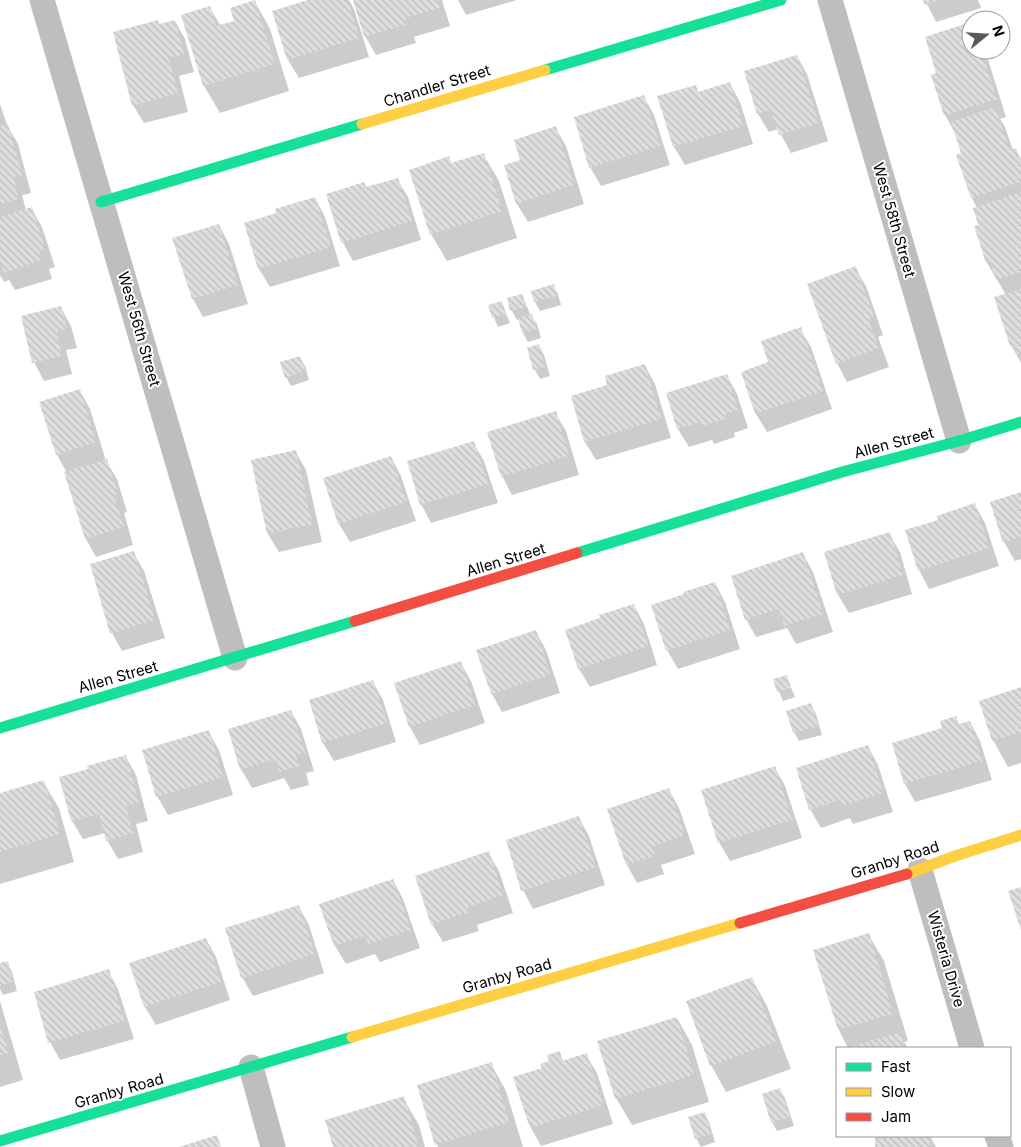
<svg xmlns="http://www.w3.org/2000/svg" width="1021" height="1147" font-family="Inter,sans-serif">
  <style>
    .shadow { fill: #0003 }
    .building { fill: url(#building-back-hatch) }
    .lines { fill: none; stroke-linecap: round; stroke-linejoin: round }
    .street { stroke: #bebebe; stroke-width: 25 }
    .fast { stroke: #16e098; stroke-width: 11 }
    .slow { stroke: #ffcf43; stroke-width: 11 }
    .jam { stroke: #f24e42; stroke-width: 11 }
    .labels { text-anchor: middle; stroke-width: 4; stroke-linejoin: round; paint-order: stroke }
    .street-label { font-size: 15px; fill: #000; stroke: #fff }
  </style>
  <defs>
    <pattern id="building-back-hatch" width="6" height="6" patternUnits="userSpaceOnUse" patternTransform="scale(1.25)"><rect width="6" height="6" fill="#dedede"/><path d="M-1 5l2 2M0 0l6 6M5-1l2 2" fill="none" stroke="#bdbdbd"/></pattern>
  </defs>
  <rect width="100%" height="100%" fill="#fff"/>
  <path class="shadow" d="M312,0H349L354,9L369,57L299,78L288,60L274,12Z
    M355,0H442L450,26L414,37L416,43L376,55L365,36Z
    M458,0H517L466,15Z
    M925,0H978L981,8L936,22Z
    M255,2L270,29L289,91L220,113L204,86L209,7L221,26L235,22Z
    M175,21L185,39L194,72L179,76L188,112L144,123L133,105L159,25Z
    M971,24V50H985L1006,117L1000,119L1005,127L1013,150H1016L1021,159V363L1011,345L1006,295L987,263L977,208L972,198L958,156L963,154L955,133L945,115L938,74Z
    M797,56L807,74L828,141L791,153L778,129L769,132L758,114L745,72Z
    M730,84L740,102L753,144L685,165L674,147L695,86L699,93Z
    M644,97L654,115L670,165L601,186L590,167Z
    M0,104L7,125L18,144L31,193L22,195L26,210L31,208L42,227L55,267L49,269L52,279L15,290L9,280L4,282L0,275Z
    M555,127L566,146L584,204L528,222L517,204Z
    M483,154L499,181L517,238L447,261L431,234L448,158L452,164Z
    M397,179L408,197L421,240L353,261L343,243L327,195L364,183L367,189Z
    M315,198L325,217L340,266L270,287L259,269L246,224L278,214Z
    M219,225L229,244L248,304L203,317L193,299L174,239Z
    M855,268L866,286L883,335L878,337L889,367L847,382L837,363Z
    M553,286L558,294L561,305L540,311L535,302L532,292Z
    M522,295L531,316L537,324L541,338L528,342L523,333L520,319L517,320L512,311L508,299Z
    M501,302L510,323L498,327L489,306Z
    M61,308L71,326L77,348L66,350L72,374L44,381L34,362Z
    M800,329L811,347L832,409L767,432L756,414Z
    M539,346L544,355L550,376L540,379L535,370L528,349Z
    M300,358L305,366L309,380L291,386L286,377Z
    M645,366L655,384L671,438L596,460L585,442L572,397L609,386Z
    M727,376L737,394L748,428L734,433L735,437L714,444L712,440L689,447L678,429L667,394Z
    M80,391L90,409L106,461L117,479L127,512L124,513L133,545L96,557L86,539L67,473L57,455Z
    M555,413L566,431L579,475L512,495L502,476Z
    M473,442L484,461L498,503L431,523L421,504Z
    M295,451L306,470L322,542L279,552L268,534Z
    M391,457L401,476L416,521L350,542L339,524L325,479Z
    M1021,493V559L1015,561L1004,542Z
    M975,505L985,523L999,566L929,589L919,570L940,520Z
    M889,534L900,552L912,594L849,613L838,595Z
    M133,552L144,571L165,638L122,651L112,633Z
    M803,554L813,572L833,632L796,644L787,628L756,637L746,619Z
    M715,583L725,602L740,649L678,669L667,650Z
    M634,605L644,624L657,665L590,687L579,669L567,631Z
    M536,632L546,650L560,693L502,712L492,694Z
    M460,662L471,681L485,723L420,745L410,727L395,684Z
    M786,676L795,697L783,701L774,680Z
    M373,682L383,700L396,742L334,761L323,743L310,701Z
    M1021,689V763L1008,767L993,740Z
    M811,705L816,714L822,735L799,741L794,732Z
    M291,711L301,729L314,771L306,773L309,785L291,790L284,778L252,788L241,769Z
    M955,717L960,725L970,722L980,741L992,780L915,802L905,784L894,744L944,729Z
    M208,731L219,750L233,795L168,815L157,796Z
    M868,747L878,765L893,812L853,824L850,818L821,828L810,809Z
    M126,757L136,775L148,821L136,824L143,852L118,859L107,840L105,833L83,839L72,821L61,778Z
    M775,768L785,786L802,838L730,861L719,842Z
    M43,782L59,808L74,862L0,884V794Z
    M669,790L679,808L695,854L661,865L664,874L637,883L627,865Z
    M579,818L589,836L605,885L533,909L523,890Z
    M488,853L499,871L513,913L477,925L479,931L443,942L432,924Z
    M393,880L403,899L420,948L380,962L375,954L346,964L335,946L321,905Z
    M299,907L309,925L324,973L253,996L242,977Z
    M868,934L884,961L908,1041L904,1042L908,1048H848L839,1030L815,951Z
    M206,939L216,957L230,1000L156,1025L145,1007Z
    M7,963L12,972L17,991L3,995L0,989V965Z
    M108,971L118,989L134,1039L60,1060L50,1042Z
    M752,979L767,1006L791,1069L726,1092L711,1065Z
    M0,1001L23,1080L0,1087Z
    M677,1018L692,1045L709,1102L632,1125L616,1098Z
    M559,1053L564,1062L586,1055L597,1073L613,1124L541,1146L531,1128L543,1069Z
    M491,1064L506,1091L523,1147H438L437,1144Z
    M780,1090L785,1098L794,1126L777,1131L772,1122Z
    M403,1098L419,1125L425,1147H334Z
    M704,1113L709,1122L715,1142L701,1147L696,1138Z
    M874,1136H937L931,1138L936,1147H877Z"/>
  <path class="building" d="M255,0L275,64L203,86L181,15L210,6L216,26L234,21L230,8Z
    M308,0H348L359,38L287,60L272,11Z
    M353,0H438L440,8L405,18L407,24L364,37Z
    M923,0H938L925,5Z
    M158,20L159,24L175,20L184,54L169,58L178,93L132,106L113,32Z
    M971,22V50H981L997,99L944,116L931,75L936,73L925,37Z
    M797,55L819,123L779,135L771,110L757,114L744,71Z
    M730,82L743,126L673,147L657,96L696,85L698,92Z
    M644,95L660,146L589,168L574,117Z
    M995,107L1010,150L1016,148L1021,163V182L971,198L956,155L961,153L951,122Z
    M8,124L22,175L13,177L19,199L0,204V126Z
    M556,126L574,185L516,204L504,165L520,160L514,140Z
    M484,153L502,211L430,235L409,170L449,156L451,163Z
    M398,178L412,221L341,243L326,194L364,182L366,187Z
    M1021,192V272L996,280L990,262L986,263L974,226L978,225L973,208Z
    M315,197L331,247L258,269L244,223L276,213L275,209Z
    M32,207L45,248L39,251L42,260L4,273L0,262V217Z
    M219,224L238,285L192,299L172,238Z
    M856,266L874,317L868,319L879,348L836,364L807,284Z
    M554,284L557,296L534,302L531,291Z
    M1021,289V352L1017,354L1014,344L1010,346L994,297Z
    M522,294L527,307L510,311L507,298Z
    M502,301L506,314L492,318L488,305Z
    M61,306L67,329L57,332L62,356L32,363L21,316Z
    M532,314L537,329L522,333L518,318Z
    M801,327L823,391L755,414L741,372L768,362L761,341Z
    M539,344L545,367L533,370L527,348Z
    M300,356L305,371L285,378L280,362Z
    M645,364L661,419L584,442L571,396L607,385L605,376Z
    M727,374L738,410L724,415L725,419L702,426L701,422L677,429L666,393Z
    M80,389L96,442L56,455L39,402Z
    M556,411L569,456L501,477L487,432Z
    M474,441L488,484L420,505L407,461Z
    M296,450L312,524L267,534L251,460Z
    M391,456L406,502L338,524L323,478Z
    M107,459L118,494L114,495L124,527L85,539L64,472Z
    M1021,492V537L1003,543L990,502Z
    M975,503L989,548L918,571L905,530L938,520L937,516Z
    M890,532L903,575L837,595L824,552Z
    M134,551L155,620L110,634L90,564Z
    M803,552L823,614L784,626L779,609L745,620L731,576Z
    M715,582L730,630L666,651L651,605L684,594L683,592Z
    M634,604L648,646L578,669L565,630L600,618L599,615Z
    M536,630L550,675L491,694L476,650Z
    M461,661L475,705L409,727L394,683Z
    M787,675L791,688L777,692L773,679Z
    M373,680L387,723L322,743L309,700Z
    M1021,687V732L992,741L979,701Z
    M811,703L818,726L793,733L786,711Z
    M291,710L305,753L296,755L299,766L279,772L276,759L240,770L228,729Z
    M956,716L959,724L970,721L982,761L904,784L892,743L942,728L940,721Z
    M209,730L223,777L156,797L142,750Z
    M868,745L883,793L841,806L839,800L809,810L796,768Z
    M126,755L139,803L126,806L133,833L106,841L99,814L71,821L59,777L88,769L87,766Z
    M775,766L792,820L718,843L701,790Z
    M44,780L60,834L0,852V793Z
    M669,788L685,835L652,847L655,856L626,865L607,809Z
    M579,816L596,867L521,891L506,840Z
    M489,851L503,895L468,907L469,912L431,925L415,876Z
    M393,879L411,930L368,944L365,936L334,946L319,904Z
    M1021,887V930L1008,891Z
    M299,905L315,954L241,978L225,928Z
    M869,933L893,1014L838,1030L813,950Z
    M206,938L221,982L144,1007L129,963Z
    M8,961L13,982L0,986V963Z
    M109,969L124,1021L48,1043L34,992Z
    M752,977L776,1042L710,1066L686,1001Z
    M677,1017L694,1075L615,1099L597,1041Z
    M0,1025L9,1053L0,1055Z
    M900,1032L905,1048H846Z
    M560,1051L562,1061L587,1053L603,1105L530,1128L513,1077L542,1068L540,1064L549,1061L547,1055Z
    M492,1062L509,1122L435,1145L417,1085Z
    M780,1088L790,1117L771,1123L762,1094Z
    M404,1096L419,1147H333L325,1120Z
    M705,1112L711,1133L695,1139L688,1117Z
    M217,1135L221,1147H179Z
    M903,1136H929L930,1147H875V1139Z"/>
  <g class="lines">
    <path class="street" d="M42,0L235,658
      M830,0L959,441
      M920,870L972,1048
      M251,1067L273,1147
      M997,1136L1001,1147"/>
    <path class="fast" d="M545,70L781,0
      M101,202L362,124
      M577,553L842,472L959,441L1021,422
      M0,728L355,621
      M0,1141L352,1037"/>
    <path class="slow" d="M362,124L545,70
      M907,874L955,856L1021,835
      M352,1037L740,923"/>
    <path class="jam" d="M355,621L577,553
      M740,923L907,874"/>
  </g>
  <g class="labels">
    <g class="street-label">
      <text transform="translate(437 86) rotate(-17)" y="5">Chandler Street</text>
      <text transform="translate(894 220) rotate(74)" y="5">West 58th Street</text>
      <text transform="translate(139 329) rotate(74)" y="5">West 56th Street</text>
      <text transform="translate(894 443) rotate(-15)" y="5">Allen Street</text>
      <text transform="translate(506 560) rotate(-17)" y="5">Allen Street</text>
      <text transform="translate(118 677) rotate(-16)" y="5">Allen Street</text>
      <text transform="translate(895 860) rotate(-18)" y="5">Granby Road</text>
      <text transform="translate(946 959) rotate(74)" y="5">Wisteria Drive</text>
      <text transform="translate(507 976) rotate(-16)" y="5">Granby Road</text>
      <text transform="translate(119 1091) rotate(-16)" y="5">Granby Road</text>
    </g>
  </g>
  <rect x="836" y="1047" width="175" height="90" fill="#ffffff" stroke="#999999"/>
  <rect x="846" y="1063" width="25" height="8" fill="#16e098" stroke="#999999"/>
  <text x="881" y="1072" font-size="15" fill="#000000">Fast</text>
  <rect x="846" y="1088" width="25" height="8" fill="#ffcf43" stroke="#999999"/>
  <text x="881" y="1097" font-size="15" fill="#000000">Slow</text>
  <rect x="846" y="1113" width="25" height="8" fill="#f24e42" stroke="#999999"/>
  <text x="881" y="1122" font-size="15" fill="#000000">Jam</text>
  <g transform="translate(986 35) rotate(72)"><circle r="24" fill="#ffffff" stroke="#999999"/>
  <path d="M0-4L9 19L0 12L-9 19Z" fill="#595959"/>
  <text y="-8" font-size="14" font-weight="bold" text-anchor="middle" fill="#000000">N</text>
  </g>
</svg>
